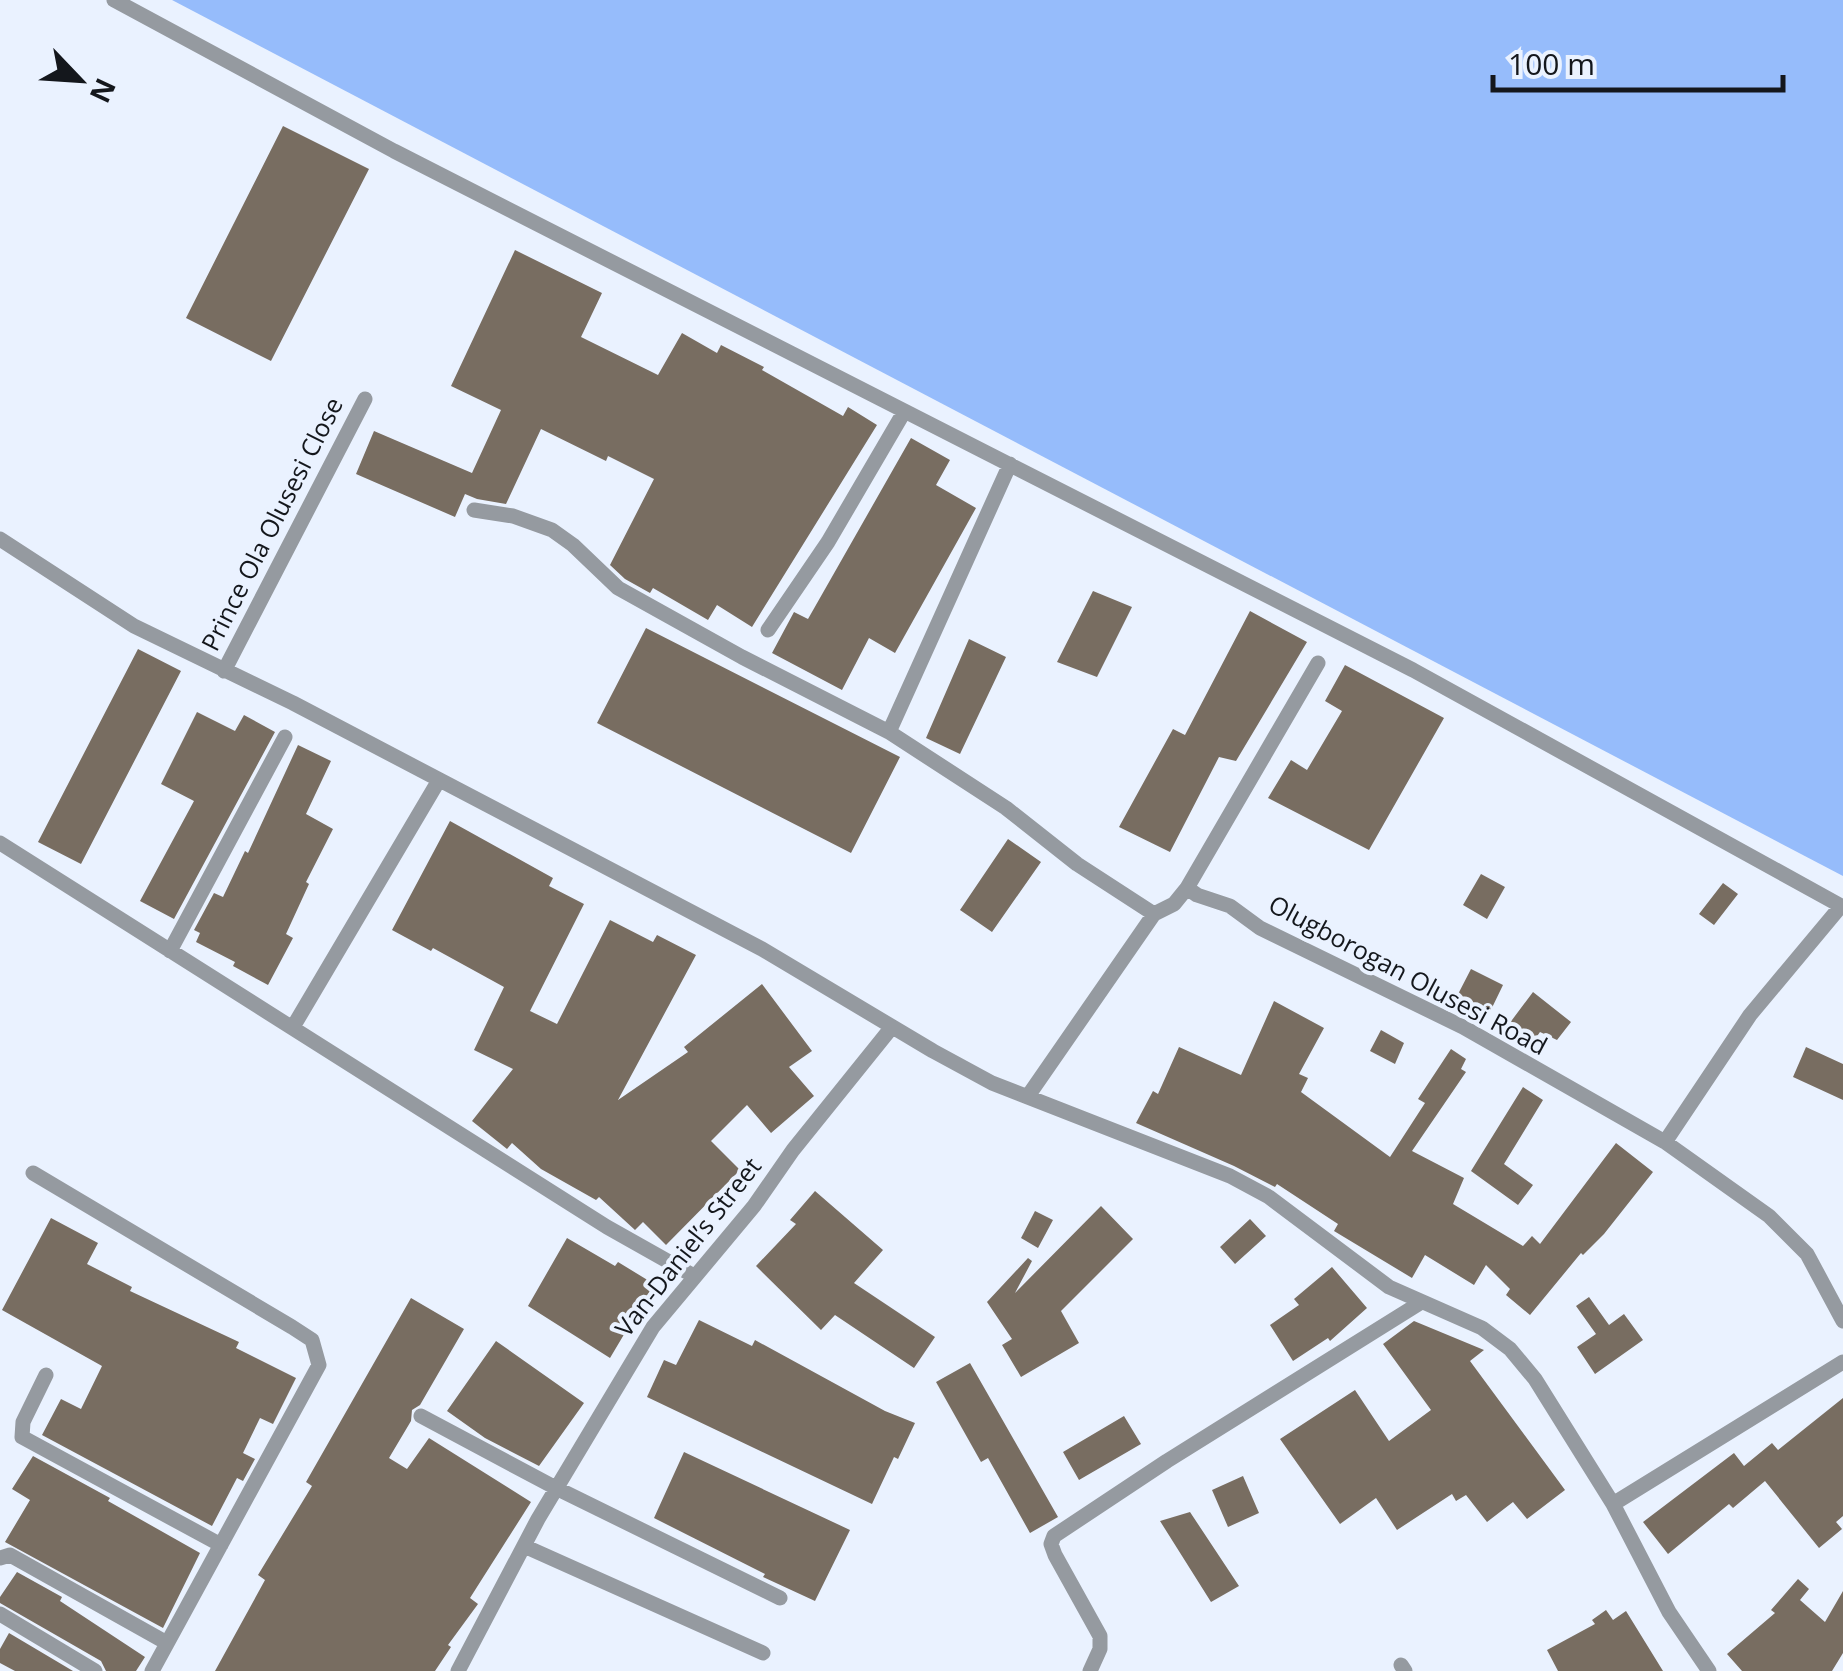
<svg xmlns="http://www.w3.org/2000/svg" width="1843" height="1671" font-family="'Open Sans',sans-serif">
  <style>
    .forest { fill: #96bcfb }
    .building { fill: #786d61 }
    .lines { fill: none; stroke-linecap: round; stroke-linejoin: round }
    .minor { stroke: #959aa0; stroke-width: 15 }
    .labels { text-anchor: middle; stroke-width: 8; stroke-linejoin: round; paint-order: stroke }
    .street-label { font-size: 25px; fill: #14171c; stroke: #eaf2ff }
  </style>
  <rect width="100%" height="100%" fill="#eaf2ff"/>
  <path class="forest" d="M172,0H1843V876Z"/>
  <path class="building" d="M283,126L369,169L271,361L186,318Z
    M515,250L602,293L581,337L658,375L682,333L717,353L721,345L764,367L762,370L843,416L848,407L877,425L752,627L717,605L708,620L653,588L650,593L625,579L610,565L654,479L608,456L606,461L541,429L506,504L477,499L465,494L455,517L356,474L374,431L472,473L501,410L451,386Z
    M911,438L950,460L936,485L976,508L895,653L869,638L842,690L772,653L794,612L808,619Z
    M1093,591L1132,607L1097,677L1057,662Z
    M1250,611L1307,642L1236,761L1219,757L1170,852L1119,827L1173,729L1185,735Z
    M646,628L900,757L851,853L597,723Z
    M969,639L1006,657L960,754L926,738Z
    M138,649L181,671L81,864L38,842Z
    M1345,665L1444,718L1369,850L1268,798L1291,760L1307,770L1342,711L1325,701Z
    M197,712L235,731L244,715L275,732L174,919L140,901L194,801L161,784Z
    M298,745L331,761L306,814L333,829L306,882L309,884L286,934L293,938L268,985L233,966L235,962L196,942L200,933L194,930L214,893L223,897L245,851L248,853Z
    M450,821L553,878L549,886L584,904L530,1011L557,1024L610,920L653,942L657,935L696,955L618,1100L688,1052L684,1047L762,984L812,1051L789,1067L814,1096L771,1133L747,1105L711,1141L740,1170L666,1245L643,1222L635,1230L599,1197L596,1200L541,1169L512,1143L507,1149L472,1121L513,1069L474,1050L504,987L433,948L431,951L392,930Z
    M1008,839L1041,862L992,932L960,910Z
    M1481,874L1505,887L1487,919L1463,905Z
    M1723,883L1738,894L1714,925L1699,914Z
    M1471,969L1503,985L1488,1016L1455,1000Z
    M1533,992L1571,1022L1557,1040L1540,1032L1533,1042L1509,1024Z
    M1274,1001L1324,1028L1299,1074L1308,1078L1301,1092L1390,1157L1425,1103L1418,1099L1451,1049L1466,1059L1461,1069L1466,1072L1412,1151L1464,1178L1453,1204L1523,1246L1532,1236L1540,1244L1616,1143L1653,1172L1604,1234L1583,1255L1581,1253L1530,1315L1506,1295L1510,1289L1486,1265L1474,1285L1425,1255L1412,1278L1334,1231L1338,1224L1277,1184L1275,1187L1234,1166L1136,1123L1153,1091L1158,1094L1179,1047L1241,1075Z
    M1381,1030L1404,1043L1395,1064L1370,1051Z
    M1806,1047L1843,1064V1100L1793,1077Z
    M1523,1087L1543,1100L1504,1164L1533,1185L1518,1205L1471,1171Z
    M815,1191L883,1250L854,1283L935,1337L914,1368L835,1315L821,1330L756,1266L796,1224L790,1220Z
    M1101,1206L1133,1239L1061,1311L1079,1343L1021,1377L1002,1345L1012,1339L987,1302L1028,1258L1032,1261L1015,1293Z
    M1035,1211L1053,1220L1038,1248L1021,1238Z
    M51,1218L98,1243L87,1264L132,1287L130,1291L239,1342L236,1348L296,1378L273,1424L260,1418L243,1453L255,1459L243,1481L237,1478L212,1526L42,1435L61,1399L81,1409L102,1366L2,1310Z
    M1250,1219L1266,1236L1235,1264L1220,1247Z
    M567,1238L615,1266L618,1262L654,1284L610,1358L528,1306Z
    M1332,1267L1367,1308L1330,1341L1328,1338L1293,1361L1270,1325L1299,1305L1294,1299Z
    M1589,1297L1609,1325L1624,1314L1643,1340L1595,1374L1577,1347L1596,1334L1576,1306Z
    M411,1298L464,1329L420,1405L412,1410L411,1421L389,1458L407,1469L429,1438L531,1502L470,1598L478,1604L448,1645L451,1647L435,1671H215L265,1580L258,1575L312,1486L306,1482Z
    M699,1320L752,1346L755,1340L885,1411L915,1423L898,1459L894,1457L872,1504L647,1397L664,1360L676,1365Z
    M1414,1321L1484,1350L1470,1361L1565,1490L1527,1519L1513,1502L1487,1522L1466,1495L1456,1501L1452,1494L1397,1530L1376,1498L1340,1524L1280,1439L1355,1390L1389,1441L1431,1410L1383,1344Z
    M496,1341L584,1403L539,1466L485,1438L447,1411Z
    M970,1363L1058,1517L1030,1533L988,1458L981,1462L936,1382Z
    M1843,1398V1516L1836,1522L1842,1529L1819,1548L1765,1481L1733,1508L1729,1504L1668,1554L1643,1522L1734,1453L1744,1466L1772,1443L1778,1450Z
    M1124,1416L1141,1444L1079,1480L1063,1452Z
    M684,1452L850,1530L815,1601L763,1577L765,1574L654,1518Z
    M33,1456L110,1498L108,1501L200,1553L163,1628L5,1542L30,1500L12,1489Z
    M1243,1476L1259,1513L1228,1527L1212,1490Z
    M1190,1512L1239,1586L1211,1602L1160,1521Z
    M17,1572L62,1597L60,1601L145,1657L136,1671H106L101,1661L0,1603V1597Z
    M1798,1579L1809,1589L1800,1600L1825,1622L1843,1591V1653L1832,1671H1742L1727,1654L1775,1613L1771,1610Z
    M1606,1610L1613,1620L1626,1611L1663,1671H1558L1547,1650L1595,1624L1592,1620Z
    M9,1633L73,1671H15L0,1663V1649Z"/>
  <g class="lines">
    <path class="minor" d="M114,0L394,151L1413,670L1843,907
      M474,510L513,516L552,530L573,545L618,588L742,657L889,732L1010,464
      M0,539L134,626L293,703L762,949L933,1051L992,1083L1230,1176L1269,1197L1389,1287L1482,1328L1510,1349L1535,1379L1613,1504L1669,1612L1709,1671
      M768,630L828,542L904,412
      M224,671L365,399
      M889,732L1006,808L1077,864L1154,914
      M0,843L607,1227L694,1276
      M1187,888L1318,663
      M170,951L285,737
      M293,1027L439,780
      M1028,1096L1154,914L1174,904L1187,888L1197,895L1230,906L1260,928L1463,1027L1665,1142L1769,1216L1807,1254L1843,1321
      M1665,1142L1750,1015L1841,906
      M33,1173L292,1327L312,1340L319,1365L152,1671
      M46,1375L23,1422L22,1437L221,1545
      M421,1416L556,1488L780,1598
      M1613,1504L1843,1362
      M524,1546L763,1653
      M0,1558L10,1555L167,1643
      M0,1614L95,1671
      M1401,1665L1405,1671
      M458,1671L538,1519L653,1327L754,1206L793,1150L892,1027
      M1090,1671L1100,1649V1636L1055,1555L1051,1544L1054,1536L1167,1461L1420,1303"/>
  </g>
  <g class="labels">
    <g class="street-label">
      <text transform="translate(272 524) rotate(-63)" y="9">Prince Ola Olusesi Close</text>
      <text transform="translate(1408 975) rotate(28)" y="9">Olugborogan Olusesi Road</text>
      <text transform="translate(688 1247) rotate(-52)" y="9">Van-Daniel’s Street</text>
    </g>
  </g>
  <g transform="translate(80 80) rotate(115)" stroke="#eaf2ff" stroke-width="8" paint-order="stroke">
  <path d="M0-8L18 38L0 25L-18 38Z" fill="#14171c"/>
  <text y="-15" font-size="28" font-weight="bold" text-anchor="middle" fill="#14171c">N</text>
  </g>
  <path d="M1493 75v15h290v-15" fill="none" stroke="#14171c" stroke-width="5"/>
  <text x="1508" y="75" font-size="30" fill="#14171c" stroke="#eaf2ff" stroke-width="8" paint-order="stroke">100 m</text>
</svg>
